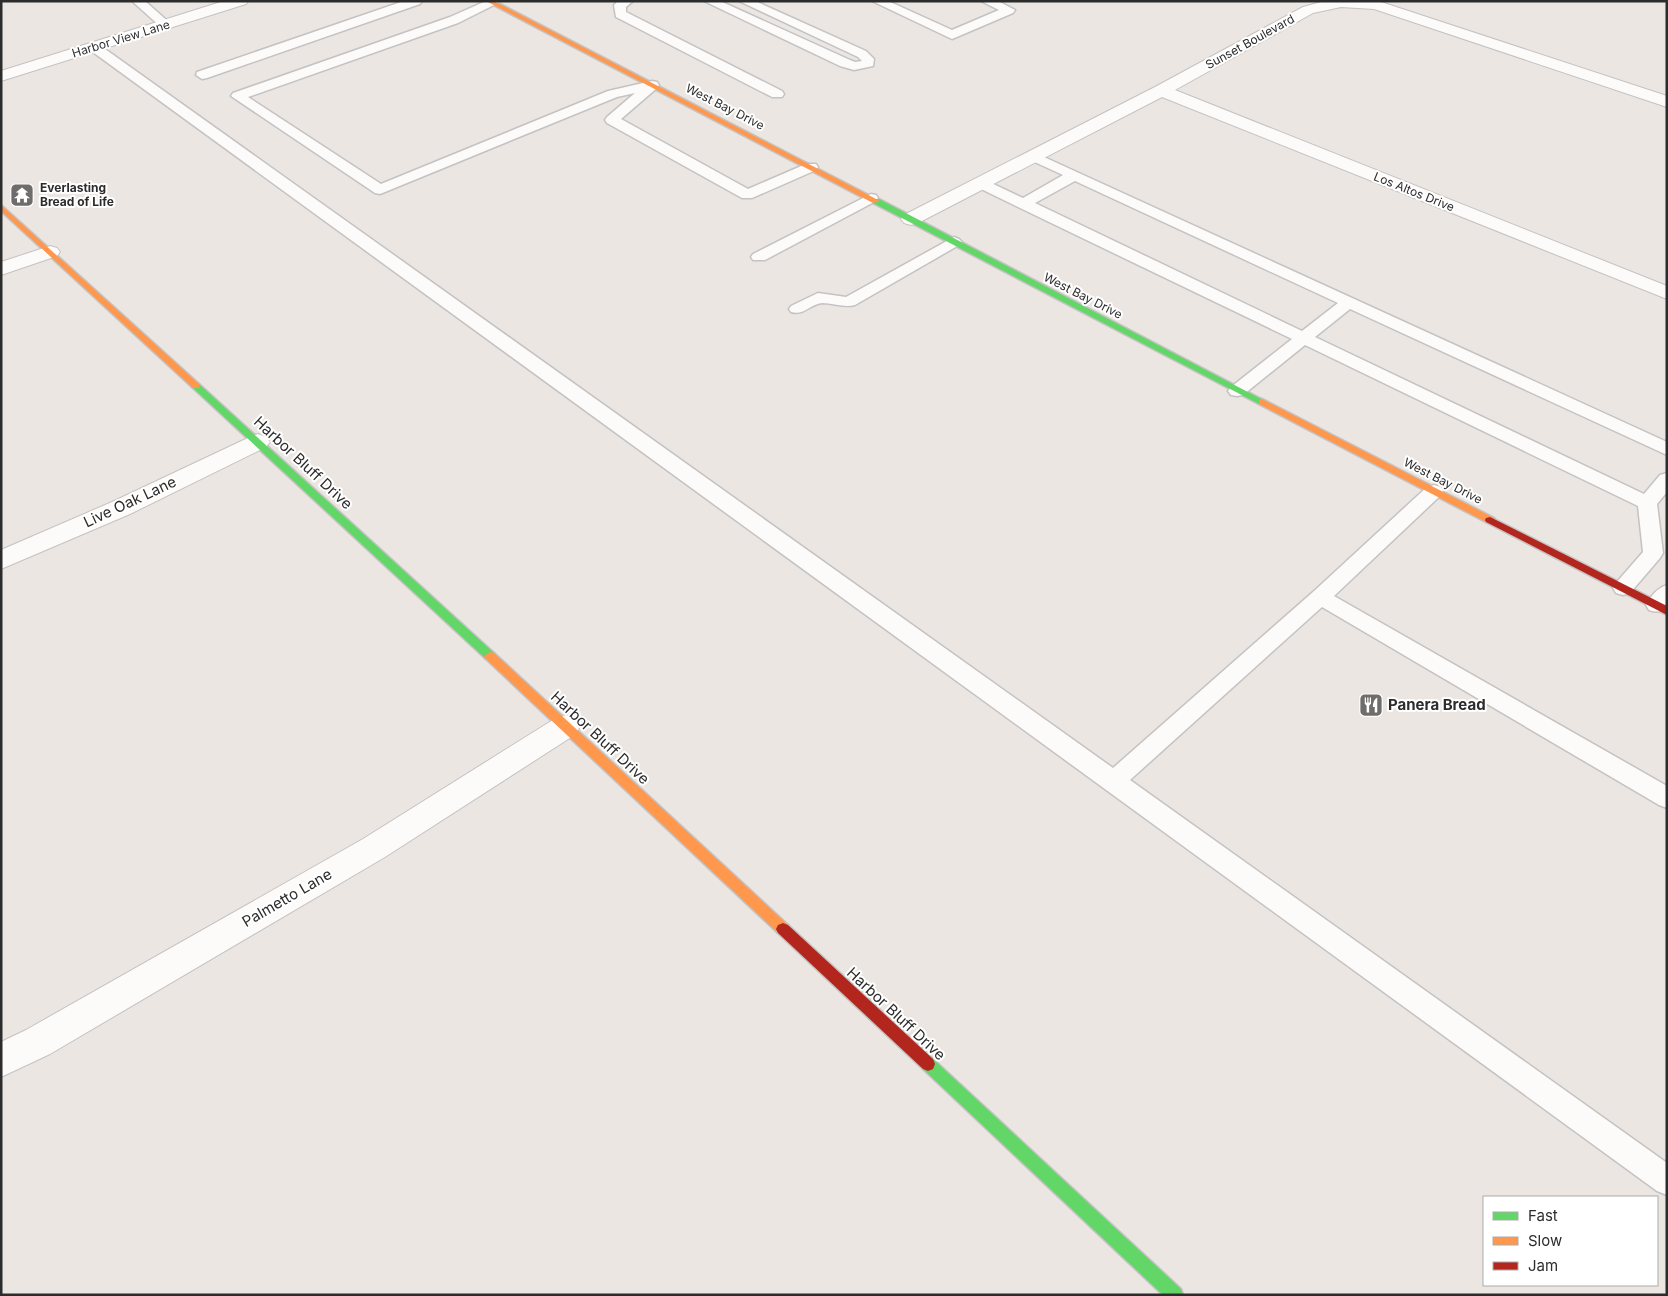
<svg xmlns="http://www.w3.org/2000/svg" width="1668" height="1296" font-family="Inter,sans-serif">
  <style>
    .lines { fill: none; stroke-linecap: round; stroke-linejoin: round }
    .lane-casing { stroke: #c4c2c3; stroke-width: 3 }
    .street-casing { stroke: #c4c2c3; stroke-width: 2 }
    .fast-casing { stroke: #c4c2c3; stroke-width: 3 }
    .slow-casing { stroke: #c4c2c3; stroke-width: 3 }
    .jam-casing { stroke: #c4c2c3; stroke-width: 3 }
    .lane { fill: #fcfbfa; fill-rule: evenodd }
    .street { fill: #fcfbfa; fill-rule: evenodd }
    .fast { fill: #63d668; fill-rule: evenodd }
    .slow { fill: #ff974d; fill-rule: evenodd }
    .jam { fill: #b3261e; fill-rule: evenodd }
    .labels { text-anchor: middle; stroke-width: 4; stroke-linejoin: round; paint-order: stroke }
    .far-street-label { font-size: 12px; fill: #2c2c2c; stroke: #fff }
    .far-poi-label { font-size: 12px; font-weight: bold; fill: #2c2c2c; stroke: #fff; text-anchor: start }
    .street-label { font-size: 15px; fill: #2c2c2c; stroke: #fff }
    .poi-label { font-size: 15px; font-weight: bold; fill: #2c2c2c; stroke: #fff; text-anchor: start }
  </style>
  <rect width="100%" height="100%" fill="#ebe6e1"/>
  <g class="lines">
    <g class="lane-casing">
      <path id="lane" d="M132,1H145L172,25L170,28H162Z
        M404,1H422L420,4L207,78L202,79L196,75L197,72Z
        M486,1H497L498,3L458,23L248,97L381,184L608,91L652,81L657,82L659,85L657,88L621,119L748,189L806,164H816L818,167L816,170L752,198H742L607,123L605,120L607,117L635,93L617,97L380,194L375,193L231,96L233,93L450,17Z
        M618,1H633L626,7V12L782,91L784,94L782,97H772L616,17L614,5Z
        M704,1H720L850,60L855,62L862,61L858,57L739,1H755L866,51L874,59L873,66L854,70L840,66Z
        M872,1H888L952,30L999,10L981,1H998L1015,10L1013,13L952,39Z
        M94,43L98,44L1113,768L1313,592L1427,487L1434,485L1441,487L1443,491L1441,495L1334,596L1667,786V808L1659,805L1322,607L1130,780L1667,1163V1195L1657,1191L90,50L88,47Z
        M1033,152L1667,442V455L1350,309L1315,337L1644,494L1660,475L1667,473V492L1657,504L1663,553L1660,558L1630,593L1623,595L1616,593L1613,588L1616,583L1643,552L1638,506L1305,345L1243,395L1237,396L1231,395L1228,391L1231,387L1292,339L1018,207L975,186L973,183L975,180H985L1023,198L1063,175L1028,159L1026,156L1028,153ZM1075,181L1338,303L1302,331L1035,203Z
        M871,194L876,195L878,198L876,201L765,260H753L751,257L753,254Z
        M954,237L959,239L962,242L959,245L855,305C844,308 833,303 822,303C810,304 804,316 791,312L789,309L791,306L818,293L846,297Z
        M1667,585C1667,600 1668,617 1649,610L1646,605C1651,596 1657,588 1667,585Z"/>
    </g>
    <g class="street-casing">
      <path id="street" d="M224,1H248L246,4L1,81V71Z
        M1325,1L1381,2L1667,96V107L1374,9L1341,7L1313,13L1175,90L1667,286V299L1162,97L918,223L911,225L904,223L901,219L904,215L1155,87L1303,7Z
        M50,246L57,248L60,252L57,256L1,275V262Z
        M258,434L266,437L270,442L266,447L130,514L1,569V550L112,502L250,437Z
        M566,715L576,718L580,726L576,734L385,857L50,1054L1,1077V1042L26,1030L363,839L556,718Z"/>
    </g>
    <g class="fast-casing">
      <path id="fast" d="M873,199H879L1267,402L1265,404H1259L873,203Z
        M196,383L199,384L494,653L496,656L494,659H486L193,388L191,386Z
        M928,1057L933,1059L1181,1289L1183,1295H1163L923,1069L921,1064L923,1059Z"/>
    </g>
    <g class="slow-casing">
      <path id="slow" d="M486,1H494L880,201L873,203Z
        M1,205L199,384V388H193L1,211Z
        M1262,399L1494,518L1495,520L1494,522H1486L1259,404V400Z
        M490,652L494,653L788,925L790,929L788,933L783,935L778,933L486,659L484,656Z"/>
    </g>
    <g class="jam-casing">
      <path id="jam" d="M1490,517L1667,606V615L1486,522L1485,520L1486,518Z
        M783,923L788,925L933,1059L935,1064L933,1069L928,1071L923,1069L778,933L776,929L778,925Z"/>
    </g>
    <use href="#lane" class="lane"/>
    <use href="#street" class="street"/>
    <use href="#fast" class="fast"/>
    <use href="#slow" class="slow"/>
    <use href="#jam" class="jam"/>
  </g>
  <defs>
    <g id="temple-square" transform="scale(1.25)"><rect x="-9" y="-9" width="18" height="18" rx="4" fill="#6f6d6b" stroke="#fff"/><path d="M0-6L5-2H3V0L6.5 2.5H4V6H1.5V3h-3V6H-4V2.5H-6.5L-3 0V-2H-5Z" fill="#fff"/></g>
    <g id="restaurant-square" transform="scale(1.25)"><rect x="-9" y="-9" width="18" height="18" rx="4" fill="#6f6d6b" stroke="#fff"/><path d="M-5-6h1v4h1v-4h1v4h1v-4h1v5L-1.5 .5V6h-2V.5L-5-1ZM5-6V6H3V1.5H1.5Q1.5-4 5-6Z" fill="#fff"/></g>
  </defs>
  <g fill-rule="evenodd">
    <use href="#temple-square" x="22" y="195"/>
    <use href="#restaurant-square" x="1371" y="705"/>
  </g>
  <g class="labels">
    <g class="far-street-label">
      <text transform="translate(121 39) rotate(-17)" y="4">Harbor View Lane</text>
      <text transform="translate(1250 42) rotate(-29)" y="4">Sunset Boulevard</text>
      <text transform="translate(725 107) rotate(27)" y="4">West Bay Drive</text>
      <text transform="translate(1414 192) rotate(22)" y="4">Los Altos Drive</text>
      <text transform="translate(1083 296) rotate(27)" y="4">West Bay Drive</text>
      <text transform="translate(1443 481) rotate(27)" y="4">West Bay Drive</text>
    </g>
    <g class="far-poi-label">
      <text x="40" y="192">Everlasting<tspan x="40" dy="14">Bread of Life</tspan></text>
    </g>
    <g class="street-label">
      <text transform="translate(303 463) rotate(43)" y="5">Harbor Bluff Drive</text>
      <text transform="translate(130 502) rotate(-25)" y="5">Live Oak Lane</text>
      <text transform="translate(600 738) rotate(43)" y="5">Harbor Bluff Drive</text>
      <text transform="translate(287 898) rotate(-30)" y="5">Palmetto Lane</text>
      <text transform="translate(896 1014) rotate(43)" y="5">Harbor Bluff Drive</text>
    </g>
    <g class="poi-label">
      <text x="1388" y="710">Panera Bread</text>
    </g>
  </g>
  <rect width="1668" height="1296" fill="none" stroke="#2c2c2c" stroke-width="5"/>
  <rect x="1483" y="1196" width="175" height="90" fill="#ffffff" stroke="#ababab"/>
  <rect x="1493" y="1212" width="25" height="8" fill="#63d668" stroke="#ababab"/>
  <text x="1528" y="1221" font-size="15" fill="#2c2c2c">Fast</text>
  <rect x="1493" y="1237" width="25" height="8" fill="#ff974d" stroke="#ababab"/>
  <text x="1528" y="1246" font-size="15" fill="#2c2c2c">Slow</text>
  <rect x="1493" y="1262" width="25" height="8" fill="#b3261e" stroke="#ababab"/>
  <text x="1528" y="1271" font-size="15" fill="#2c2c2c">Jam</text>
</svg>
